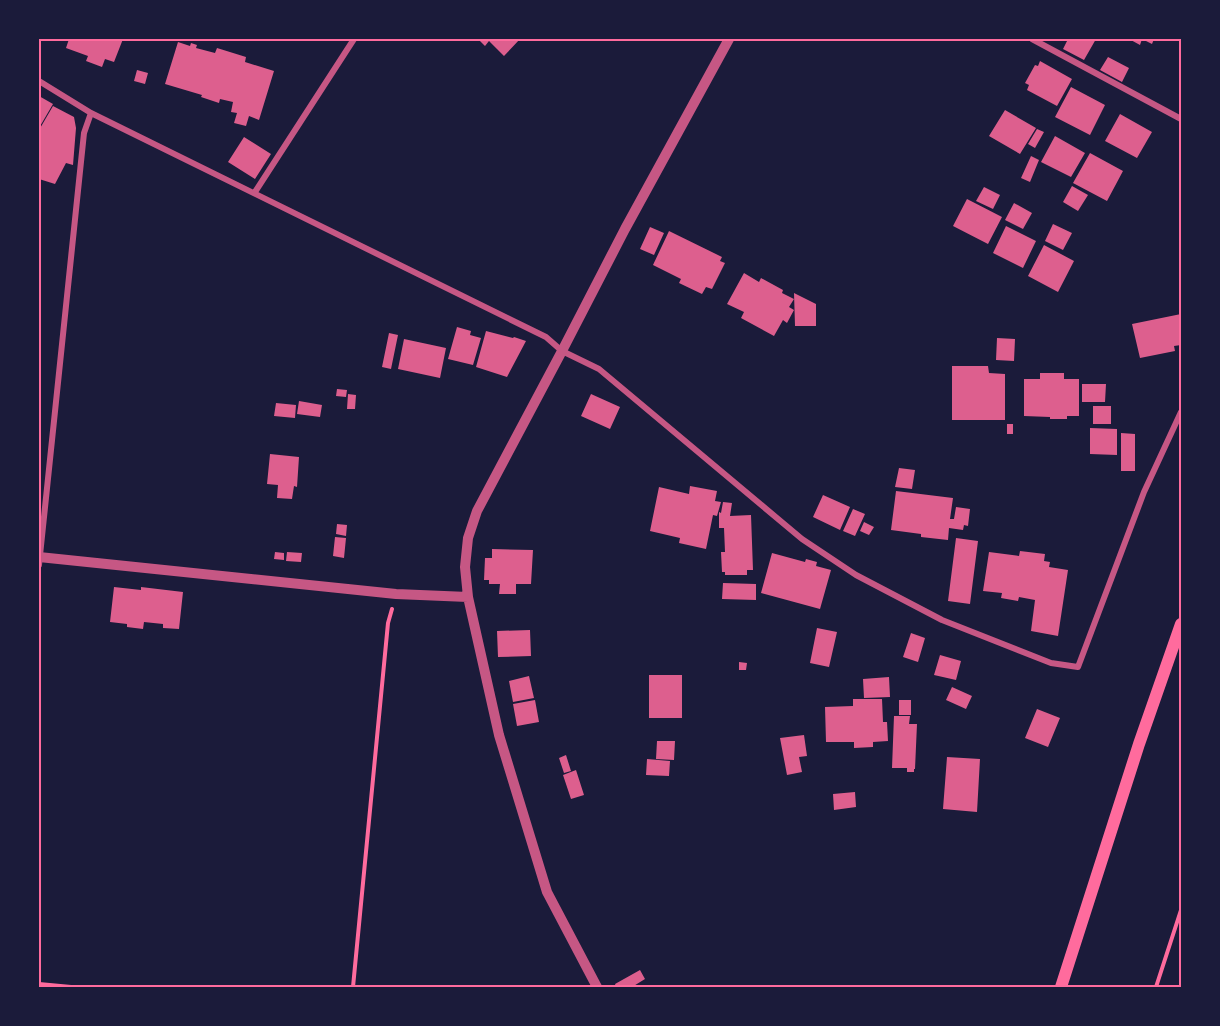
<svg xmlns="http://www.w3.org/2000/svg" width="1220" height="1026" font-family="Jost,sans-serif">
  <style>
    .building { fill: #dd5f8e }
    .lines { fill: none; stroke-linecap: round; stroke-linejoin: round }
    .path { stroke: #ff6b9d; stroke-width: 4 }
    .minor { stroke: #c65784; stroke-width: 6 }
    .tertiary { stroke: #c65784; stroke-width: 10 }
    .secondary { stroke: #ff6b9d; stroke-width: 12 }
    .neatline { fill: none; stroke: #ff6b9d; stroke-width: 2 }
  </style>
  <rect width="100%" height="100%" fill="#1b1b3a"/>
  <path class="building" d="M69,39H123L114,62L105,59L102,67L86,61L88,56L66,48Z
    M478,39H520L504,56L489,41L485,46Z
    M1068,39H1096L1084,60L1063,49Z
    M1129,39H1154L1152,44L1142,39L1140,45Z
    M178,42L190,46L191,43L197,45L196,48L215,53L217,48L246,57L245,62L274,71L259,120L249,116L246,126L234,123L237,113L231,112L233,102L220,99L219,103L201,97L202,95L165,84Z
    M1108,57L1129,68L1122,82L1100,70Z
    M1040,61L1072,79L1057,106L1027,90L1029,85L1025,83L1035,65L1038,66Z
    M137,70L148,73L145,84L134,81Z
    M1071,87L1105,105L1090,135L1055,117Z
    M39,96L53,104L39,128Z
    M53,106L74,117L76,128L73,165L66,163L55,184L39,179V130Z
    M1005,110L1036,128L1020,154L989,136Z
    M1120,114L1152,132L1137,158L1105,141Z
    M1037,129L1044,132L1035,148L1028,144Z
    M1055,136L1085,153L1071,177L1041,162Z
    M244,137L271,154L255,179L228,162Z
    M1090,153L1123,171L1107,201L1073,183Z
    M1031,156L1039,160L1030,182L1021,178Z
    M1072,186L1088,195L1078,211L1063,202Z
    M984,187L1000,195L993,209L976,201Z
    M967,199L1002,217L988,244L953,226Z
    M1014,203L1032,213L1023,229L1005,220Z
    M1053,224L1072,233L1063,250L1045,241Z
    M1006,226L1036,241L1023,268L993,253Z
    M650,227L664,233L654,255L640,249Z
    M669,231L722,257L720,261L725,263L712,289L706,287L702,294L679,283L681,279L653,265Z
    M1044,245L1074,261L1058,292L1028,276Z
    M744,273L759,282L761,278L783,290L782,293L794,299L789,307L794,310L787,323L783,320L774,336L741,318L744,312L727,304Z
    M794,293L816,304V326H795Z
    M1181,314V345L1174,346L1175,351L1140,358L1132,324Z
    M457,327L471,331L470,335L481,338L473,365L448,359Z
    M486,331L513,338L514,337L526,341L507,377L476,367Z
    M389,333L398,335L391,369L382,367Z
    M997,338L1015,339L1014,361L996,360Z
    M404,339L446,348L440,378L398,369Z
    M952,366H988L989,373L1005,374V420H952Z
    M1040,373H1064V379H1079V416H1067V419H1050V417L1024,416V379H1040Z
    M1082,384H1106L1105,402H1082Z
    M337,389L347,390L346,397L336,396Z
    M348,394L356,395L355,409H347Z
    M591,394L620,407L610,429L581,416Z
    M299,401L322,405L320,417L297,414Z
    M276,403L296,405L295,418L274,416Z
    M1093,406H1111V424H1093Z
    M1007,424H1013V434H1007Z
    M1090,428L1117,429V455L1090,454Z
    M1121,433L1135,434V471H1121Z
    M270,454L299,457L297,487L294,486L292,499L277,498L278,485L267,484Z
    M899,468L915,470L912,489L895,487Z
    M690,486L717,491L715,501L721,502L717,516L713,515L706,549L679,543L680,538L650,531L659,487L689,494Z
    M896,491L953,498L950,519H954L956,507L970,509L968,526L964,525L963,530L949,528L948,540L921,537V534L891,530Z
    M823,495L850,507L840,530L813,517Z
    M723,502L732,503L730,516L751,515L753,570H747V575H725V572H722L721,552H725L724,528H719V512L721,513Z
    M853,509L865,514L855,536L843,531Z
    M864,522L874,527L869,535L860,531Z
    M337,524L347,525L346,536L336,534Z
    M335,537L346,538L344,558L333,556Z
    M956,538L978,541L970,604L948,601Z
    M492,549L533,550L531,584H516V594H499L500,584H489V580H484L485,558H492Z
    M1020,551L1045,554L1044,561L1050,562L1049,567L1068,570L1058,636L1031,631L1035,600L1019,597L1018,601L1001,598L1002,593L983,591L989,552L1019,556Z
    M275,552L284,553V560L274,559Z
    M287,552L302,553L301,562L286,561Z
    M772,553L805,562L806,559L817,562L816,566L831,570L820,609L761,593Z
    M723,583L756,584V600L722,599Z
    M114,587L141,590V587L183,592L179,629L163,628V624L144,622L143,629L127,627V624L110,622Z
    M817,628L837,632L829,667L810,663Z
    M530,630L531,656L498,657L497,631Z
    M911,633L925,638L918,662L903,657Z
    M940,655L961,661L956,680L934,675Z
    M739,662L747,663L746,670H739Z
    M649,675H682V718H649Z
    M529,676L534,698L513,702L509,681Z
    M889,677L890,697L864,698L863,679Z
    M952,687L972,696L966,709L946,700Z
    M853,699H882L883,722H887L888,741L873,742V747L854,748V742H826L825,707L853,706Z
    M535,700L539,722L517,726L513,704Z
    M899,700H911V715H899Z
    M1037,709L1060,718L1048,747L1025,738Z
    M894,716H910L909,724H917L915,769H914V772H907V768H892Z
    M804,735L807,756L799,757L802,772L787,775L780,738Z
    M657,741H675L674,760L656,759Z
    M566,755L571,771L564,773L559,758Z
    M947,757L980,759L977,812L943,809Z
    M647,759L670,761L669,776L646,775Z
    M576,770L584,795L571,799L563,775Z
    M855,792L856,807L834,810L833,794Z
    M640,970L645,979L632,987H616L615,984Z"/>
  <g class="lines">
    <path class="path" d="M39,984L71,987
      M353,987L388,623L392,609
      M1156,987L1181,910"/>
    <path class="minor" d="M1032,39L1181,119
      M39,81L91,113L546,337L562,351L599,369L802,539L856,575L942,620L1051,663L1078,667L1144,492L1181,412
      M255,192L354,39
      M39,565L84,133L91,113"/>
    <path class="tertiary" d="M39,557L396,594L468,597
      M597,987L547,892L499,735L468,597L465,567L468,538L477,511L562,351L625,229L729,39"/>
    <path class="secondary" d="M1061,987L1139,744L1181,624"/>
  </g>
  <rect width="1220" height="1026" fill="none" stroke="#1b1b3a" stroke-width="81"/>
  <rect x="40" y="40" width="1140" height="946" class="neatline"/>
</svg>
